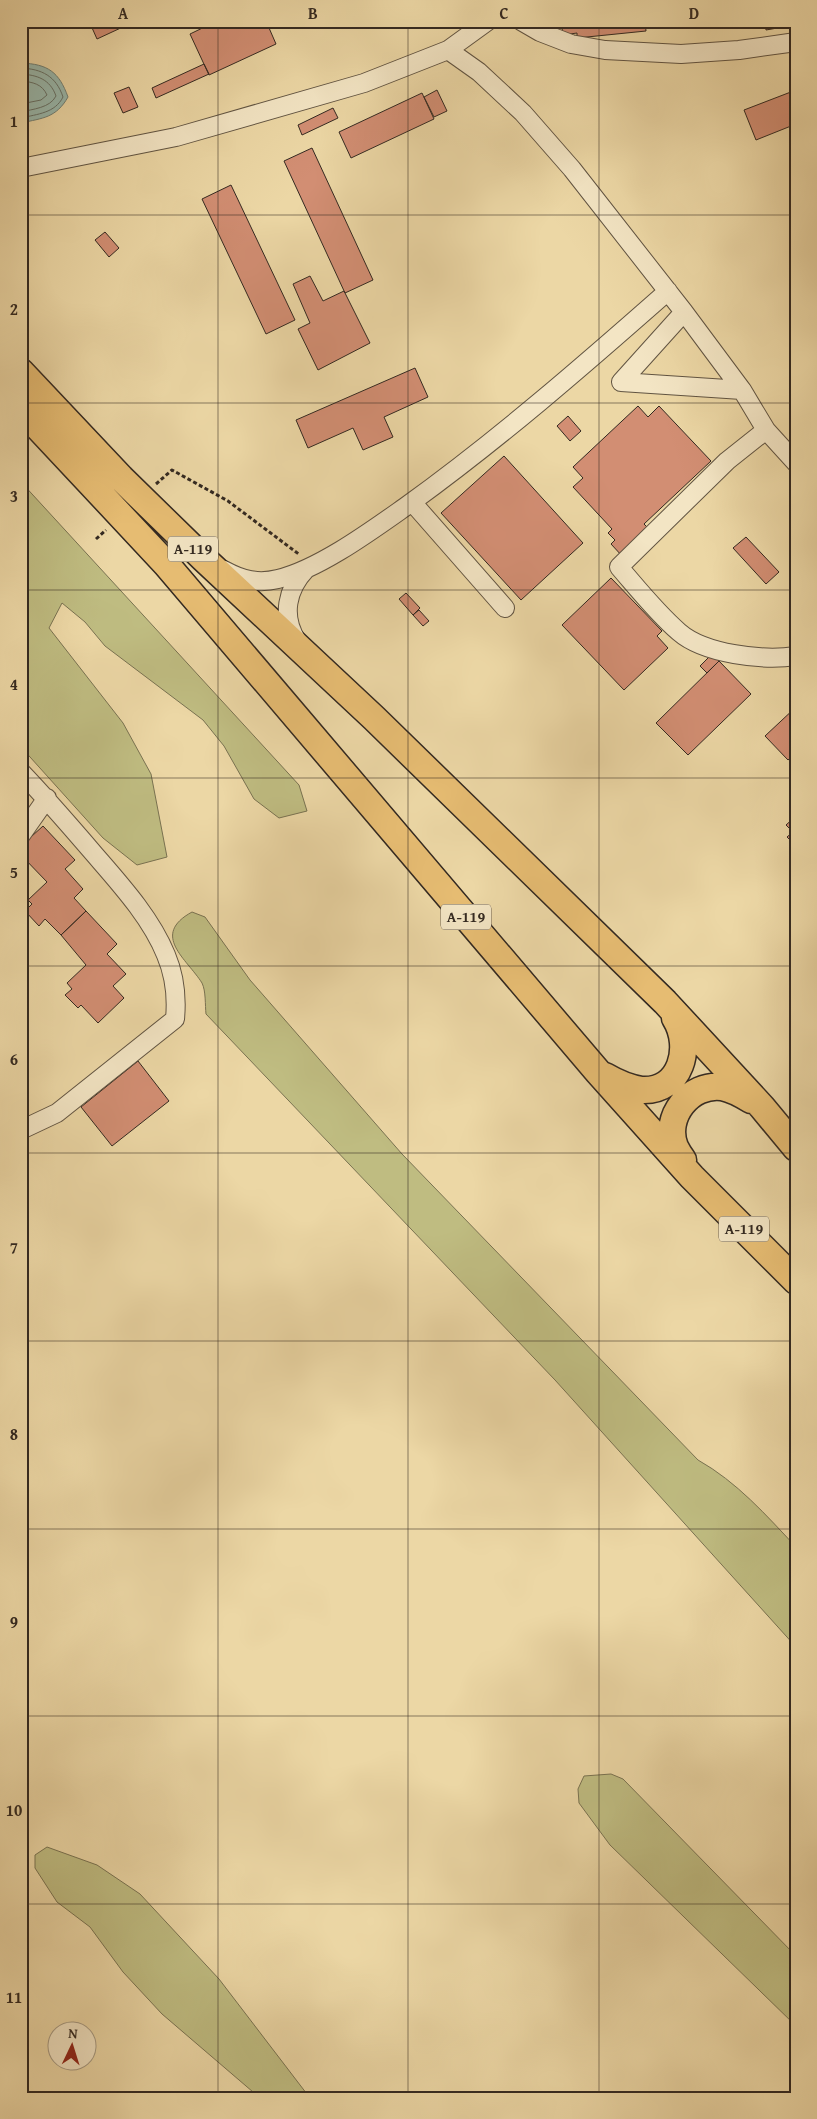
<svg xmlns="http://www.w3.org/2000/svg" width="817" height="2119" font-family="'Gentium Book Plus',serif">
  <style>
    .green { fill: #bfbc81; stroke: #797251 }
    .water { fill: #99b8ac; stroke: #707f74 }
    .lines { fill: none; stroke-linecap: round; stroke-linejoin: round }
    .shore { stroke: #667066; stroke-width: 1 }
    .building { fill: #d28e73; stroke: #332921 }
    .minor-casing { stroke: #615442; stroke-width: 20 }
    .highway-casing { stroke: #332921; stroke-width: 29 }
    .path { stroke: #332921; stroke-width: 3; stroke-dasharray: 4 2.5; stroke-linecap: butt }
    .minor { stroke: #f3e5c4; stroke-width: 18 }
    .highway { stroke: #e6bc72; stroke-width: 26 }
    .grid { fill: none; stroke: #332921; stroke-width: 1; stroke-opacity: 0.55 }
    .labels { text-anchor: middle; stroke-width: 4; stroke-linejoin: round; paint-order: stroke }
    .shield { fill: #f3e5c4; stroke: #6d6152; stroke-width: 1 }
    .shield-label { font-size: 15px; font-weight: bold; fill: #332921 }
    .neatline { fill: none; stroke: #332921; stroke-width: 2 }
    .grid-label { font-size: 16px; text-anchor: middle; font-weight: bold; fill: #332921 }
  </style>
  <rect width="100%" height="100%" fill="#ecd7a5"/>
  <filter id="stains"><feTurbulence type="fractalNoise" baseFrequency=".004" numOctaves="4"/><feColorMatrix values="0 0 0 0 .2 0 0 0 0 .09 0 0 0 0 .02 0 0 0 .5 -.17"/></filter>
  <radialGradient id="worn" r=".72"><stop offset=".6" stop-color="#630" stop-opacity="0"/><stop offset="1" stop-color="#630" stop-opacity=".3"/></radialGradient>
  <path class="green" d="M21,482L299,785L307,811L279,818L254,799L224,746L203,720L105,646L85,622L62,603L49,628L123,723L151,774L167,857L137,865L103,838L21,747Z
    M192,912L205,917L250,980L402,1154L698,1460C737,1482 766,1515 796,1547V1647L555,1380L206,1014C205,1005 206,991 202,983C187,959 150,935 192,912Z
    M611,1774L623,1779L796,1956V2026L610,1845L579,1803L578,1789L584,1776Z
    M47,1847L97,1865L140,1894L219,1979L310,2098H260L162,2014L123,1972L90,1927L57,1902L35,1868V1855Z"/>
  <path class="water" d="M21,63C48,64 59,72 68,97C56,118 43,118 21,123Z"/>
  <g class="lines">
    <path class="shore" d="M21,68C42,69 56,76 63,97C55,113 38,114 21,118
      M21,74C37,75 50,79 56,96C50,108 33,109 21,112
      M21,81C33,82 42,84 47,95L41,100L21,104"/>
  </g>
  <path class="building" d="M89,21H123L125,26L97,39Z
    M217,21H266L276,44L209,75L190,34Z
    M561,21H645L646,31L577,38V33L563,35Z
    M765,21H783V27L766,30Z
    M204,64L209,74L156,98L152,88Z
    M129,87L138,107L123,113L114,93Z
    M437,90L447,111L434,117L424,97Z
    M796,90V124L756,140L744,110Z
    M422,93L434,119L351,158L339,132Z
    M333,108L338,118L302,135L298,125Z
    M312,148L373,280L345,293L284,161Z
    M231,185L295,320L266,334L202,199Z
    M105,232L119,248L109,257L95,240Z
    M310,276L323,301L344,291L370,343L318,370L298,329L310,323L293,284Z
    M415,368L428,397L384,417L393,437L363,450L353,428L308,448L296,420Z
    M638,406L648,417L659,406L711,461L644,524L651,531L623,557L611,544L615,540L608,533L612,529L573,487L583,478L573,467Z
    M568,416L581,431L570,441L557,426Z
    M504,456L583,543L521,600L441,513Z
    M746,537L779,572L766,584L733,548Z
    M611,578L662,631L657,636L668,648L624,690L562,625Z
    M406,593L420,608L413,615L399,599Z
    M419,610L429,621L423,626L413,615Z
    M712,654L719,661L707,673L700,666Z
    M719,661L751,694L688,755L656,723Z
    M796,707V753L788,760L765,736Z
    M796,816V846L787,837L793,832L786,825Z
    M43,826L75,860L65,869L83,889L74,898L86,911L61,935L45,919L39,926L25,911L32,904L28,900L47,882L21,855V846Z
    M86,911L117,944L107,954L126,974L113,986L124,998L98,1023L81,1005L78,1008L65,995L72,989L67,983L86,965L61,935Z
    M138,1061L169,1101L112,1146L81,1107Z"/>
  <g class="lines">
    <g class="minor-casing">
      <path id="minor" d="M521,21L540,32L571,44L605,50L681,54L739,50L796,42
        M448,50L479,72L523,113L572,169L684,312L742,390L766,430L796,463
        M21,168L176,137L364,83L448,50L488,21
        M621,382L742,390
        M621,382L684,312
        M766,430L727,461L619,567C638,589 657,613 679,632C704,654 763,661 796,656
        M412,502L505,608
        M224,570C242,580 258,584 278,579C319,569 371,531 405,507C498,440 583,366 668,291
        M297,641C281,616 287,589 306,569
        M21,772C47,799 71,827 95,855C121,885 151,918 166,955C174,974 177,998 175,1019L57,1113L21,1130
        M21,835L47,798"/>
    </g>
    <g class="highway-casing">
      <path id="highway" d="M21,372L121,478L204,559L374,718L665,1002L762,1107L796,1148
        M21,409L166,564L598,1072L692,1177L796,1281
        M605,1076C617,1083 628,1088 642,1090C681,1092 693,1047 675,1018
        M683,1160C680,1156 677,1151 675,1147C663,1117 690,1083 722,1087C732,1089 743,1095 751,1100"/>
    </g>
    <path class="path" d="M156,484L172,470L228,501L300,555
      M96,539L106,530"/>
    <use href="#minor" class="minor"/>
    <use href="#highway" class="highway"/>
  </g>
  <path class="grid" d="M218,21V2098M408,21V2098M599,21V2098M21,215H796M21,403H796M21,590H796M21,778H796M21,966H796M21,1153H796M21,1341H796M21,1529H796M21,1716H796M21,1904H796"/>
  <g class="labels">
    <g class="shield">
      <rect x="168" y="536.5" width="50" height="25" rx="4"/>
      <rect x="441" y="904.5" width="50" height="25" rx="4"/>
      <rect x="719" y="1216.5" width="50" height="25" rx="4"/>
    </g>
    <g class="shield-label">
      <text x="193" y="554">А-119</text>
      <text x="466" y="922">А-119</text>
      <text x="744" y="1234">А-119</text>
    </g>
  </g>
  <rect width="817" height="2119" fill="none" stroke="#ecd7a5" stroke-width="55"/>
  <g transform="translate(72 2046) rotate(4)"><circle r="24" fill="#f3e5c4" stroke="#a69a83"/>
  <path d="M0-4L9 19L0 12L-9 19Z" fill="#8f2418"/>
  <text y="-8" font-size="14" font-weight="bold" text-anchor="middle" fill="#332921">N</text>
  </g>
  <rect x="28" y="28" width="762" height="2064" class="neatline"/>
  <g class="grid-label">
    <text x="123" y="19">A</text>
    <text x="313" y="19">B</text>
    <text x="504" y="19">C</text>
    <text x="694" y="19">D</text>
    <text x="14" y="127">1</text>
    <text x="14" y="315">2</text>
    <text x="14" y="502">3</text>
    <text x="14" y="690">4</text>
    <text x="14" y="878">5</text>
    <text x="14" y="1065">6</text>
    <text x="14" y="1253">7</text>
    <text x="14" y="1440">8</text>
    <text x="14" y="1628">9</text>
    <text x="14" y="1816">10</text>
    <text x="14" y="2003">11</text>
  </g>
  <rect width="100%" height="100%" filter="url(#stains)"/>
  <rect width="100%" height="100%" fill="url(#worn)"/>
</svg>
